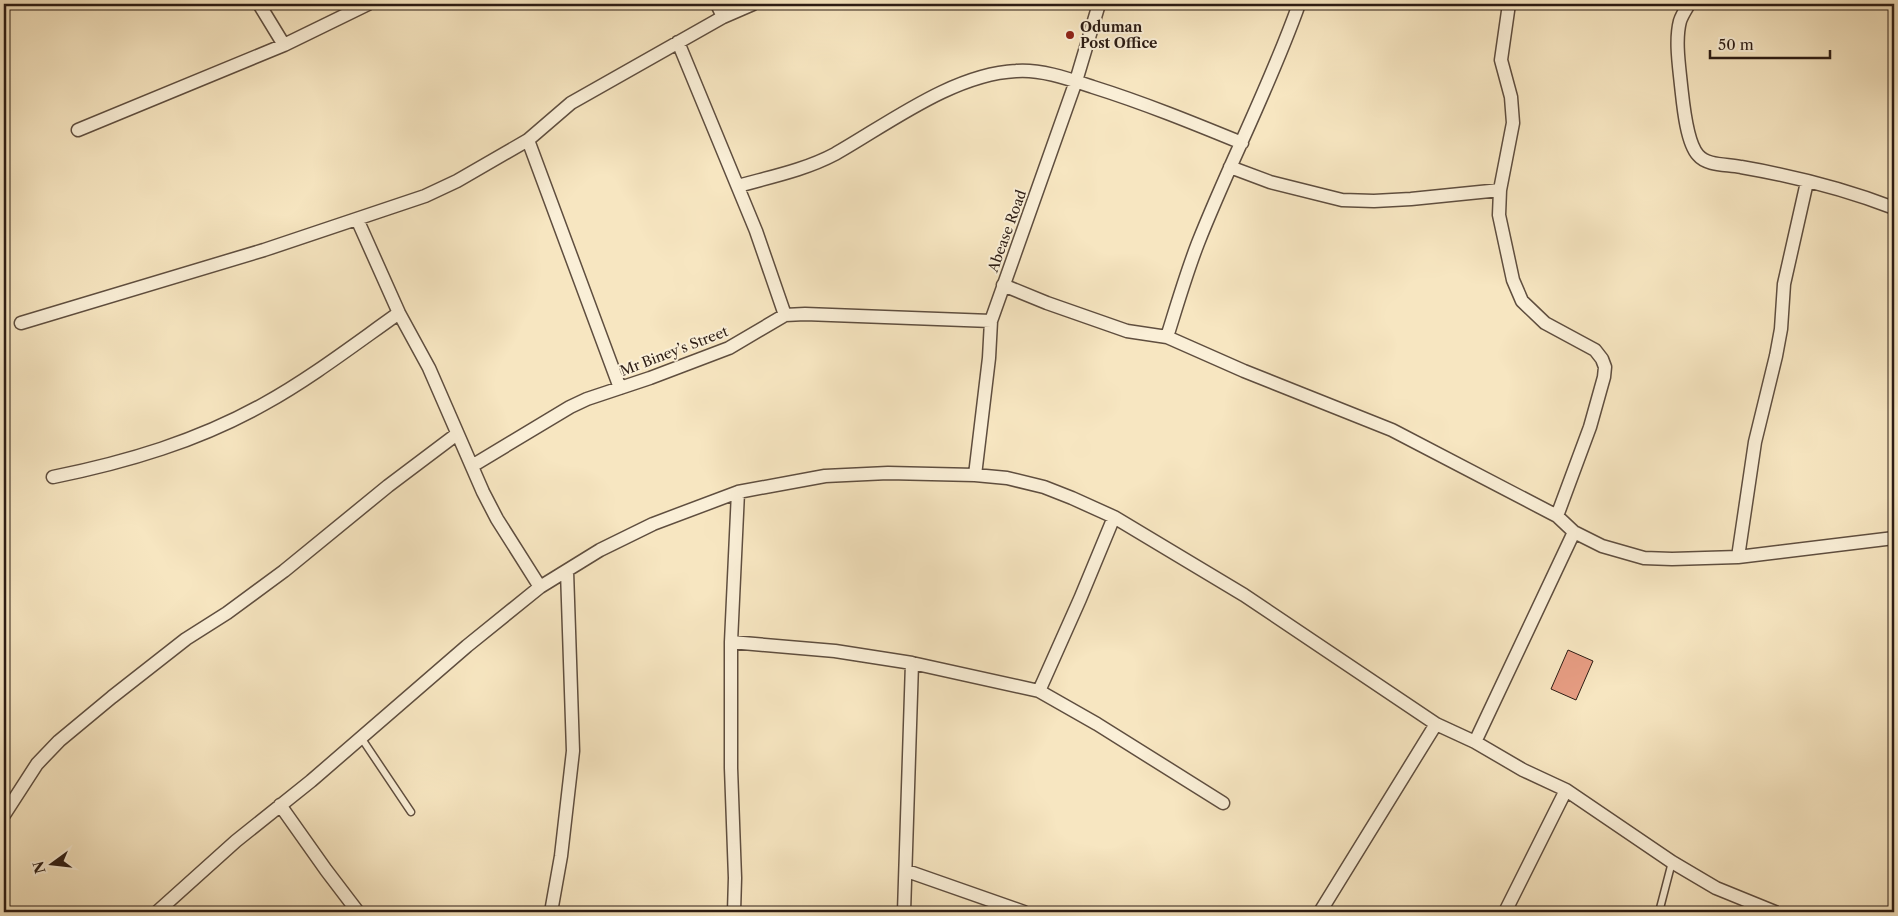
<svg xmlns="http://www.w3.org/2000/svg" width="1898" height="916" font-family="'Libre Caslon Text',serif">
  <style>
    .building { fill: #e79d83; stroke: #2c1c14 }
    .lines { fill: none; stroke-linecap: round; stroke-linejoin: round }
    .lane-casing { stroke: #5f4e3f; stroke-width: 9 }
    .street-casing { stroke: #5f4e3f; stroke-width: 15 }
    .lane { stroke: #faefd7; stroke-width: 6 }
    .street { stroke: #faefd7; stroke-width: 12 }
    .poi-dot { fill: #8f2418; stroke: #faefd7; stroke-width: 2 }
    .labels { text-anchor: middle; stroke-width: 4; stroke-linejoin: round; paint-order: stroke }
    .poi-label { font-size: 14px; font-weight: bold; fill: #2c1c14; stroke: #faefd7; text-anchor: start }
    .street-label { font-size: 14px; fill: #2c1c14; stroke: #faefd7 }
  </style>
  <rect width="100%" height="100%" fill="#f7e6c1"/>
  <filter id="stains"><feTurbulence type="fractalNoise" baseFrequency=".004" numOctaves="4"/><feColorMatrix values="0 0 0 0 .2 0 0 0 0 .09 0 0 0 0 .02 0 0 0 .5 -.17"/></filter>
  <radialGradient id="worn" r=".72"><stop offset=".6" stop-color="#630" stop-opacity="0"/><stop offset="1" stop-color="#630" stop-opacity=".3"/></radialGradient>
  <path class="building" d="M1568,650L1593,661L1576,700L1551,689Z"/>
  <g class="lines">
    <g class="lane-casing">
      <path id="lane" d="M360,736L411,812
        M1659,912L1672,862"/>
    </g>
    <g class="street-casing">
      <path id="street" d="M259,4L284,45
        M717,4L723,17
        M1509,4L1501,60L1511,97L1513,123L1500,190L1499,215L1513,280L1522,301L1545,323L1595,350L1602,359L1605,367L1604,377L1590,427L1557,516
        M1689,4C1686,9 1682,15 1680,21C1675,40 1679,65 1681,85C1683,102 1686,142 1698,155C1707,166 1727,164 1741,167C1793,176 1845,189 1894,208
        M678,42L756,231L785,315
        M78,130L284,45L368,4
        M528,140L620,388
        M1230,167L1270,182L1342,200L1374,201L1411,199L1500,190
        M738,186C770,177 805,170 835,154C888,124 953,74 1016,71C1041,69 1069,79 1093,87C1144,103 1193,123 1242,143
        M357,219L399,313L429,368L483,492L497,519L540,587
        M1003,285L1047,303L1127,331L1167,337L1244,371L1392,430L1557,516L1574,532L1602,546L1644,558L1672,559L1738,557L1894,538
        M21,323L264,250L425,196L457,181L528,140L571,103L723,17L753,4
        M1167,337C1177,305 1186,274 1198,243C1230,162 1270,86 1299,4
        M472,466L570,407L587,399L650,378L729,348L785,315L805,314L991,321
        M975,475L989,358L991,321L1076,81L1099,4
        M53,477C127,462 198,441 264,404C311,378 355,344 399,313
        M1738,557L1755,442L1776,356L1781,329L1784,284L1807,182
        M731,642L835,651L912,663L1039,691L1097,724L1223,803
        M1039,691L1080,599L1114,517
        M1475,742L1574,532
        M280,805L326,870L358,912
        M4,815L37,764L59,741L112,697L186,639L227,613L284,571L388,486L457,434
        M907,871L1024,912
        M157,912L236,841L311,781L467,646L540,587L600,550L653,524L738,492L825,476L888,473L975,475L1007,478L1044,487L1072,498L1114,517L1244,595L1436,724L1475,742L1523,770L1566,790L1672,862L1716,888L1775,912
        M551,912L561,856L573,751L567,571
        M734,912L735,878L731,768V642L738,492
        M904,912L912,663
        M1320,912L1436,724
        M1505,912L1566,790"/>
    </g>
    <use href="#lane" class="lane"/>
    <use href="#street" class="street"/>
  </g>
  <circle class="poi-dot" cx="1070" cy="35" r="5"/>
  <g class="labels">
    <g class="poi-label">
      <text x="1080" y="32">Oduman<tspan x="1080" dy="16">Post Office</tspan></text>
    </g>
    <g class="street-label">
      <text transform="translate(1007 231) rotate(-70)" y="5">Abease Road</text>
      <text transform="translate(674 351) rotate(-21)" y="5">Mr Biney’s Street</text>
    </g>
  </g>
  <rect width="1898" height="916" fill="none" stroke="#f7e6c1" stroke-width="20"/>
  <rect x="5" y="5" width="1888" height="906" fill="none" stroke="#2c1c14" stroke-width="2.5"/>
  <rect x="10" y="10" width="1878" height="896" fill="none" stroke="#2c1c14"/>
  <g transform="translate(52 864) rotate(255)" stroke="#faefd7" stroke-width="4" paint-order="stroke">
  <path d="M0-4L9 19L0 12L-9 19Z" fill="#2c1c14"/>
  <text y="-8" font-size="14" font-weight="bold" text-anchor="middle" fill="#2c1c14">N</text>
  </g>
  <path d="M1710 50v8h120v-8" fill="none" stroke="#2c1c14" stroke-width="2.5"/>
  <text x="1718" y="50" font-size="15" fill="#2c1c14" stroke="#faefd7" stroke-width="4" paint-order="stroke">50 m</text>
  <rect width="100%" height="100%" filter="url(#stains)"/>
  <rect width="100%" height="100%" fill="url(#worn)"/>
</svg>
